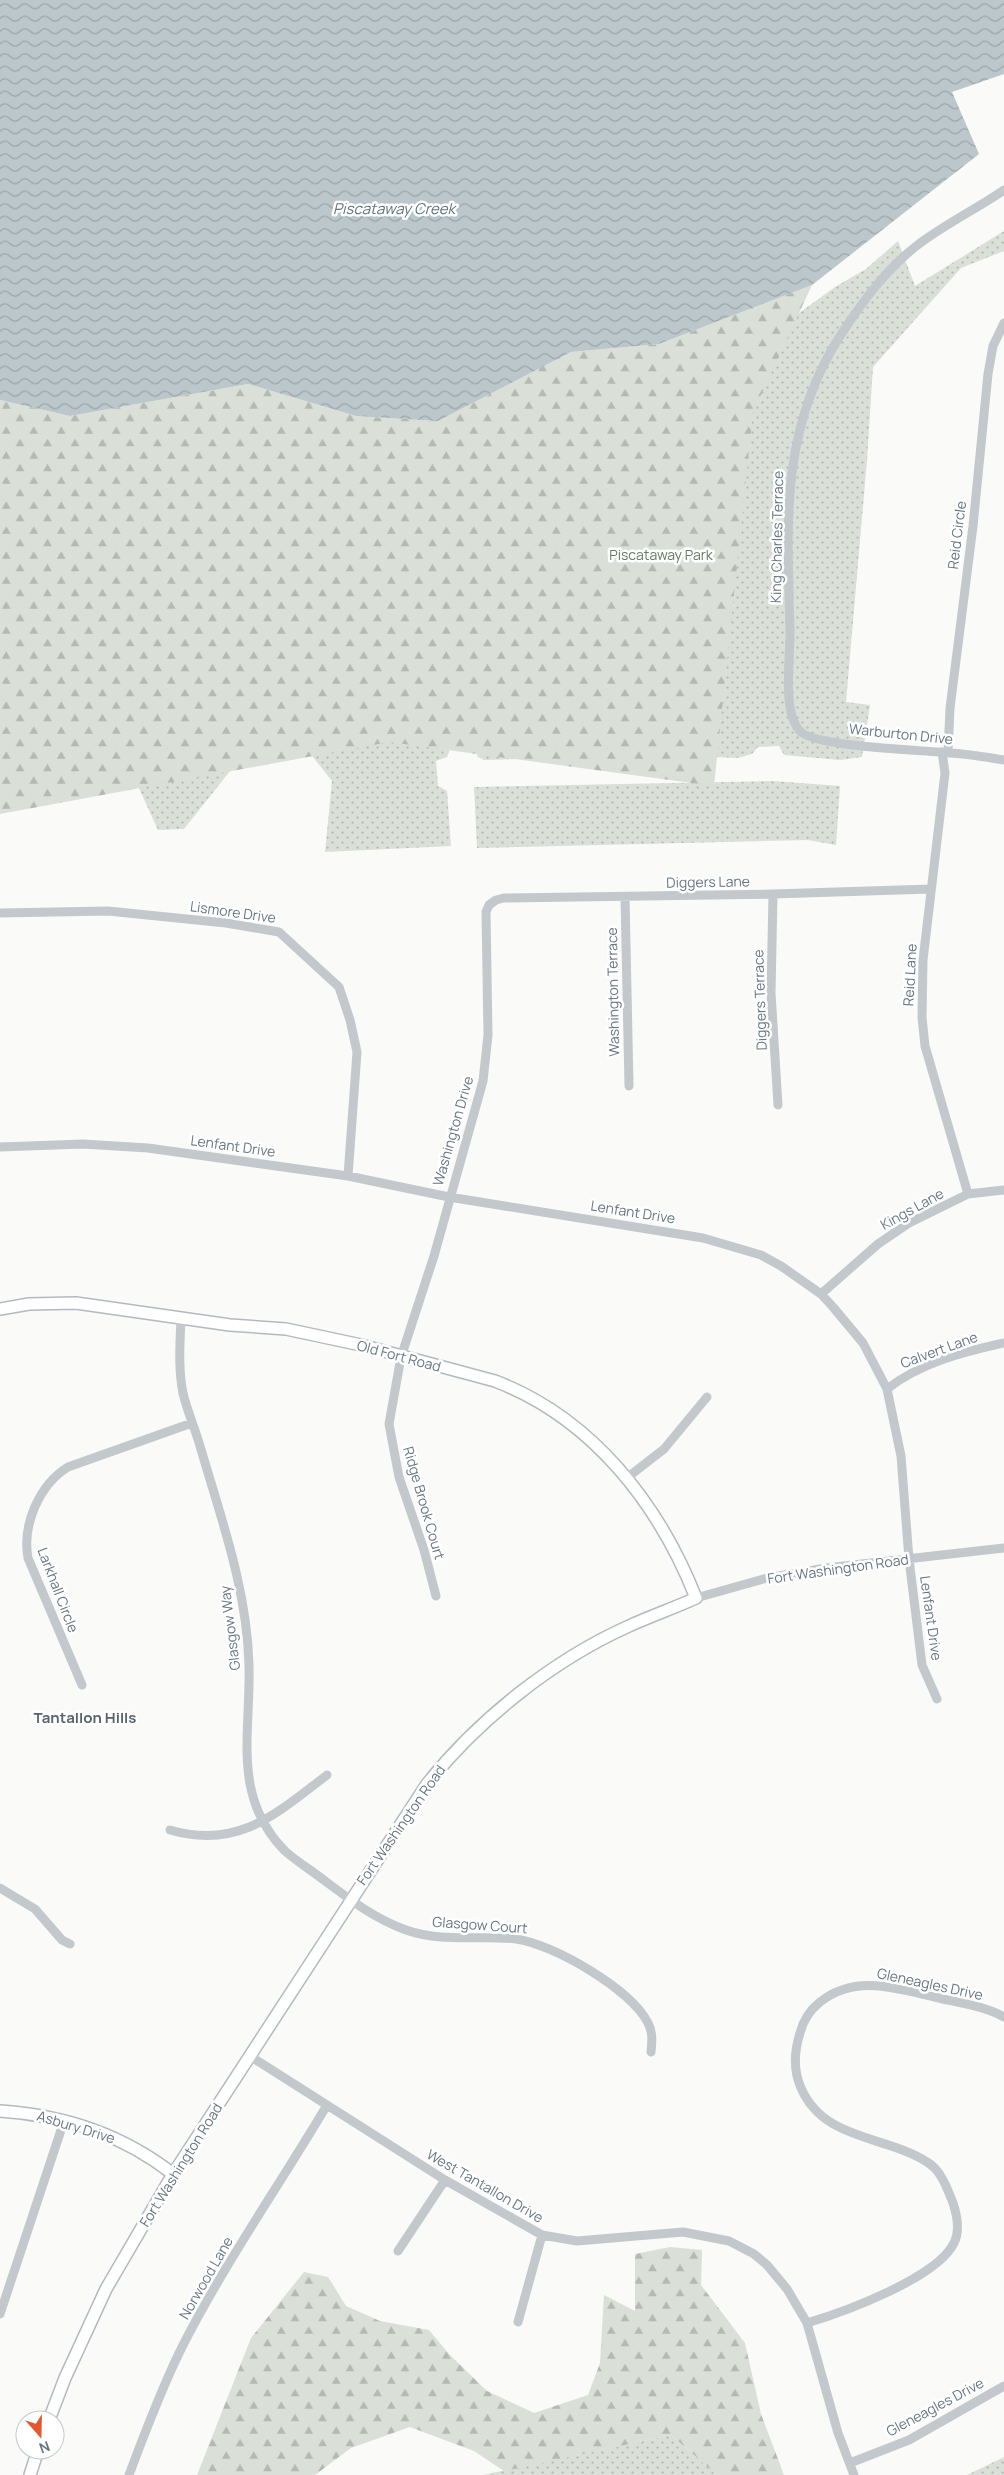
<svg xmlns="http://www.w3.org/2000/svg" width="1004" height="2475" font-family="Manrope,sans-serif">
  <style>
    .green { fill: url(#green-dots) }
    .forest { fill: url(#forest-firs) }
    .water { fill: url(#water-waves) }
    .lines { fill: none; stroke-linecap: round; stroke-linejoin: round }
    .secondary-casing { stroke: #b3babf; stroke-width: 14 }
    .street { stroke: #c3c8cc; stroke-width: 9 }
    .secondary { stroke: #fff; stroke-width: 11 }
    .labels { text-anchor: middle; stroke-width: 5; stroke-linejoin: round; paint-order: stroke }
    .street-label { font-size: 14px; fill: #657683; stroke: #fff }
    .park-label { font-size: 14px; fill: #687a64; stroke: #fff }
    .water-label { font-size: 15px; font-style: italic; fill: #60757c; stroke: #fff }
    .neighbourhood-label { font-size: 15px; font-weight: bold; fill: #57646e; stroke: #fff }
  </style>
  <defs>
    <pattern id="green-dots" width="8" height="8" patternUnits="userSpaceOnUse" patternTransform="scale(1.25)"><rect width="8" height="8" fill="#dadfd7"/><path d="M2 2h.1M6 6h.1" fill="none" stroke="#b4b9b4" stroke-width="1.8" stroke-linecap="round"/></pattern>
    <pattern id="forest-firs" width="22" height="20" patternUnits="userSpaceOnUse" patternTransform="scale(1.25)"><rect width="22" height="20" fill="#dadfd7"/><path d="M5 1l3.5 6h-7zM16 11l3.5 6h-7z" fill="#b4b9b4"/></pattern>
    <pattern id="water-waves" width="16" height="10" patternUnits="userSpaceOnUse" patternTransform="scale(1.25)"><rect width="16" height="10" fill="#bbc7cb"/><path d="M0 5q4-4 8 0t8 0" fill="none" stroke="#9ca6aa"/></pattern>
  </defs>
  <rect width="100%" height="100%" fill="#fafaf8"/>
  <path class="green" d="M1004,231V251L961,268L873,367L867,460L846,702L870,705L862,757L840,760L784,755L779,746L758,747L752,754L737,758L675,755L484,760L478,757L475,749L451,747L447,757L436,761L438,786L447,791L451,846L325,852L332,781L301,742H253L184,829L158,830L127,762L0,421L399,442L795,316L835,287L866,269L898,241L915,286Z
    M773,781L840,786L836,845L808,840L477,848L474,787Z
    M671,2435L717,2475H483Z
    M1004,2457V2475H967Z"/>
  <path class="forest" d="M812,285L753,412L714,786L389,742L0,814V400L70,416L248,384L356,416L438,421L571,352L659,344Z
    M670,2247L702,2250L701,2285L745,2343L761,2414L784,2475H717L671,2435L504,2471L474,2451L410,2427L351,2448L315,2475H197L251,2338L304,2272L328,2277L346,2306L380,2321L429,2330L449,2354L487,2391L534,2413L588,2395L600,2363L604,2295L635,2311V2254Z"/>
  <path class="water" d="M0,0H1004V74L952,92L979,154L812,285L659,344L571,352L438,421L356,416L248,384L70,416L0,400Z"/>
  <g class="lines">
    <g class="secondary-casing">
      <path id="secondary" d="M0,1309L29,1304L76,1303L230,1325L286,1329L361,1345L495,1381C592,1418 659,1504 696,1598C674,1608 651,1616 629,1626C553,1660 479,1719 427,1784L173,2174L106,2289L65,2378L49,2420
        M0,2111C63,2115 123,2135 173,2174
        M30,2475L38,2450"/>
    </g>
    <path class="street" d="M1004,190C975,210 943,225 915,247C885,271 863,301 842,333C780,427 787,522 790,629C791,655 781,714 801,732C818,747 922,750 950,753C968,754 986,757 1004,760
      M942,752L945,773L923,960L922,1017L925,1046L968,1194
      M948,752L950,708L973,526L988,374L993,346L1004,323
      M773,894L771,993L778,1105
      M625,897L629,1086
      M0,913L108,911L226,923L279,932L339,987L350,1020L357,1052L348,1176
      M0,1147L83,1144L148,1148L348,1176L449,1197L703,1238L761,1255L781,1266L821,1294L833,1307L863,1343L887,1389L901,1456L909,1559L922,1665L937,1699
      M821,1294L878,1244L909,1223L968,1194L1004,1190
      M181,1318C180,1343 178,1369 183,1393C187,1411 195,1428 200,1446C221,1518 247,1589 249,1665C251,1733 231,1796 285,1851C294,1859 303,1865 313,1872C343,1894 370,1917 406,1930C443,1943 478,1935 516,1939C553,1944 631,1989 648,2023C653,2032 652,2042 651,2052
      M887,1389C920,1363 963,1352 1004,1343
      M628,1477L664,1449L707,1397
      M436,1596L424,1550L399,1477L389,1424L401,1357L434,1256L483,1081L488,1035L486,912L489,905L496,900L504,898L773,894L931,889
      M696,1598L767,1578L826,1568L1004,1548
      M82,1685L28,1558C22,1525 39,1485 68,1467L192,1423
      M170,1830C239,1850 277,1813 327,1775
      M0,1888L35,1909L62,1940L70,1944
      M250,2056L445,2180L542,2235L577,2241L683,2232L729,2241L754,2254L767,2265L787,2289L807,2323L838,2433L854,2475
      M398,2251L445,2180
      M0,2314L64,2121
      M518,2322L542,2235
      M807,2323C844,2312 937,2278 954,2243C960,2231 957,2215 953,2203C947,2188 941,2170 927,2162C885,2135 824,2141 801,2088C793,2070 794,2052 800,2033C803,2021 810,2010 820,2002C856,1973 898,1989 939,1998C960,2003 985,2006 1004,2017
      M850,2463L909,2440L1004,2386
      M129,2475C145,2432 161,2390 181,2349C224,2264 279,2186 327,2105"/>
    <use href="#secondary" class="secondary"/>
  </g>
  <g class="labels">
    <g class="street-label">
      <text transform="translate(957 535) rotate(-83)" y="5">Reid Circle</text>
      <text transform="translate(777 537) rotate(-89)" y="5">King Charles Terrace</text>
      <text transform="translate(901 734) rotate(6)" y="5">Warburton Drive</text>
      <text transform="translate(708 882) rotate(-1)" y="5">Diggers Lane</text>
      <text transform="translate(233 912) rotate(8)" y="5">Lismore Drive</text>
      <text transform="translate(910 975) rotate(-87)" y="5">Reid Lane</text>
      <text transform="translate(613 992) rotate(-91)" y="5">Washington Terrace</text>
      <text transform="translate(760 1000) rotate(-92)" y="5">Diggers Terrace</text>
      <text transform="translate(453 1131) rotate(-74)" y="5">Washington Drive</text>
      <text transform="translate(233 1146) rotate(8)" y="5">Lenfant Drive</text>
      <text transform="translate(912 1209) rotate(-29)" y="5">Kings Lane</text>
      <text transform="translate(633 1212) rotate(9)" y="5">Lenfant Drive</text>
      <text transform="translate(939 1350) rotate(-20)" y="5">Calvert Lane</text>
      <text transform="translate(399 1356) rotate(15)" y="5">Old Fort Road</text>
      <text transform="translate(424 1503) rotate(74)" y="5">Ridge Brook Court</text>
      <text transform="translate(838 1569) rotate(-8)" y="5">Fort Washington Road</text>
      <text transform="translate(58 1590) rotate(69)" y="5">Larkhall Circle</text>
      <text transform="translate(931 1618) rotate(82)" y="5">Lenfant Drive</text>
      <text transform="translate(230 1628) rotate(-97)" y="5">Glasgow Way</text>
      <text transform="translate(401 1825) rotate(-55)" y="5">Fort Washington Road</text>
      <text transform="translate(480 1925) rotate(4)" y="5">Glasgow Court</text>
      <text transform="translate(930 1984) rotate(12)" y="5">Gleneagles Drive</text>
      <text transform="translate(76 2127) rotate(17)" y="5">Asbury Drive</text>
      <text transform="translate(181 2165) rotate(-58)" y="5">Fort Washington Road</text>
      <text transform="translate(485 2186) rotate(30)" y="5">West Tantallon Drive</text>
      <text transform="translate(206 2278) rotate(-60)" y="5">Norwood Lane</text>
      <text transform="translate(935 2407) rotate(-28)" y="5">Gleneagles Drive</text>
    </g>
    <g class="park-label">
      <text x="661" y="560">Piscataway Park</text>
    </g>
    <g class="water-label">
      <text x="394" y="214">Piscataway Creek</text>
    </g>
    <g class="neighbourhood-label">
      <text x="85" y="1723">Tantallon Hills</text>
    </g>
  </g>
  <g transform="translate(40 2435) rotate(160)"><circle r="24" fill="#ffffff" stroke="#c1c8cd"/>
  <path d="M0-4L9 19L0 12L-9 19Z" fill="#e4572e"/>
  <text y="-8" font-size="14" font-weight="bold" text-anchor="middle" fill="#657683">N</text>
  </g>
</svg>
